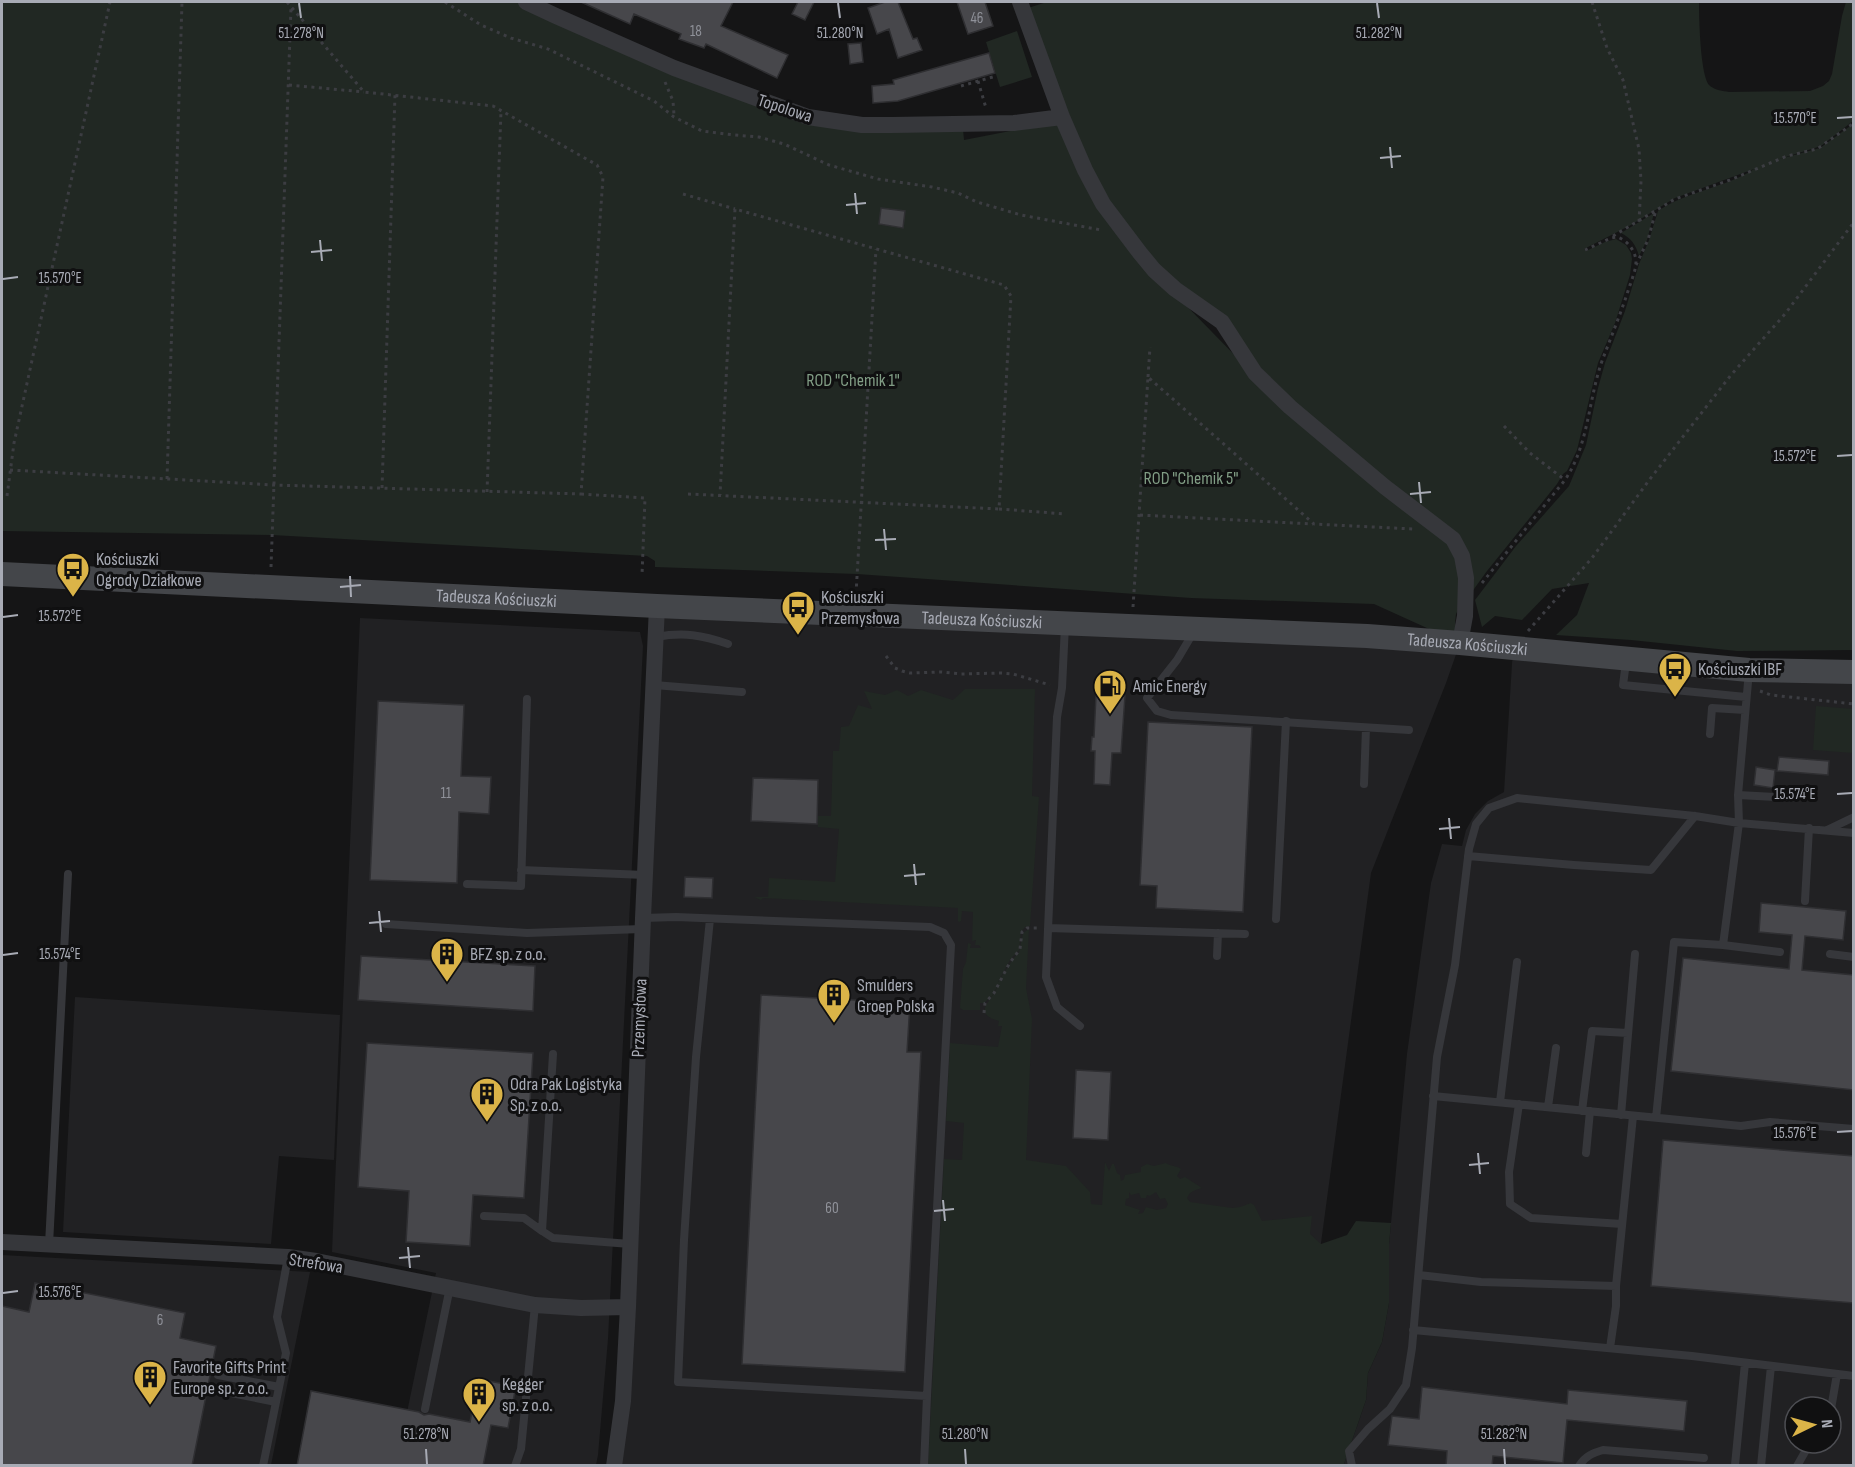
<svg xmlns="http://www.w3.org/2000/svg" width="1855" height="1467" font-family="'Sofia Sans Condensed',sans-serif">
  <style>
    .built { fill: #212123; fill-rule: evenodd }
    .green { fill: #212823; fill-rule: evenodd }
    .building { fill: #47474b; stroke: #2f2f32; stroke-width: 1.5 }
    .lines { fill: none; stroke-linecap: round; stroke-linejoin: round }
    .path { stroke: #3c3d42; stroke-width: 3; stroke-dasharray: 3 4.5; stroke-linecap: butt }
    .lane { stroke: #36373b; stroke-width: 8 }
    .street { stroke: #36373b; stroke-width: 16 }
    .secondary { stroke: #44464a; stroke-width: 24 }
    .ticks { fill: none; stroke: #a8abb5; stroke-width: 2 }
    .labels { text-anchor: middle; stroke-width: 6; stroke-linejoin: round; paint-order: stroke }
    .number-label { font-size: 15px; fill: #90929a }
    .street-label { font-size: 18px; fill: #a8abb5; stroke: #101011 }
    .park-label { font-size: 18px; fill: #819d85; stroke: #101011 }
    .poi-label { font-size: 18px; fill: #a8abb5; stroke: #101011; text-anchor: start }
    .ticks-label { font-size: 15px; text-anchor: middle; fill: #a8abb5; stroke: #101011; stroke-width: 6; stroke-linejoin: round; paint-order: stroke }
  </style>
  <rect width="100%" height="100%" fill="#151516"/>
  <path class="built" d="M657,606L1460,643L1446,683L1371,873L1291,1465L614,1466Z
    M360,618L640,632L643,646L608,1339L598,1455L596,1465H396L436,1273L332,1252Z
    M1513,648L1853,672V1465L1344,1464L1366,1400L1368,1373L1382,1342L1389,1303V1244L1407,1054L1431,883L1442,844L1462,846L1466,830L1475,814L1488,801L1504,792ZM1795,1407H1831V1443H1795Z
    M75,997L340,1015L334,1160L279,1156L271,1244L63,1232Z
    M2,1255L310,1272L271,1465H2Z"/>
  <path class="green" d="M2,2H526L808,117L962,119L964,140L1062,121L1085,170L1172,291L1252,373L1456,551L1462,602L1456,614L1455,623L1460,643L1374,604L1191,598L857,574L655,567V561L647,556L272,535L2,531Z
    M1047,2H1699C1699,16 1700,78 1710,86C1715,90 1723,91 1729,92L1810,91L1823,86L1829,81L1832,74L1842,16L1846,2H1853V121L1821,146L1776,160L1820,148L1853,124V650L1737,651L1631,640L1556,635L1577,615L1589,583L1552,589L1522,620L1495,616L1482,627L1475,600L1516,546L1569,486L1586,445L1598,388L1605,363L1625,311L1639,264L1649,240L1658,211C1687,191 1725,188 1754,169L1675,198L1631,225L1584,249L1586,251L1605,242L1616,239L1626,245L1631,253L1632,259L1630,275L1615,323L1598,363L1577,450L1567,471L1563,474L1557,484L1487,571L1469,596L1468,559L1330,437L1243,350L1172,283L1098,190L1028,8Z
    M1017,31L1032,77L1000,87L986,42Z
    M1654,213L1647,240L1639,256C1636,245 1631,238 1621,233Z
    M965,689H1035L1032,796L1039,797L1030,926L1025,927L1021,932L1019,950L1010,960L998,982L1013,959L1019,952L1023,933L1029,929L1026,988L1032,1019L1026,1160L1066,1166L1090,1192L1091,1204L1102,1205L1105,1162L1109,1171L1112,1164H1114L1117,1173L1120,1175L1121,1181L1124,1179L1125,1175L1141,1172V1167L1147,1164L1154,1166L1166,1163C1171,1167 1176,1165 1181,1169L1177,1176L1180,1179L1185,1177L1202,1188C1195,1190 1190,1191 1187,1198L1190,1202L1232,1208L1240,1207L1251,1203L1254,1205L1262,1221L1312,1216L1310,1234L1321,1244L1347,1235L1356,1221L1391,1223L1389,1244V1303L1382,1342L1368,1373L1366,1400L1344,1464L1354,1465H928L944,1159L962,1160L964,1123L946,1121L950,1043L998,1047L1002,1026H998L999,1021C969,1013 995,999 998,985L992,996L984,1003H980V1010H963L960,1008L963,969L966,962L968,943L971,944L970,948H981L979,945H975L976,940L972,941L973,912L962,911L961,921L959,922L958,921V908L763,898L761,900L754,897H768L769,878L835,882L839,829L818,827V816H831L833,751H839L841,727L849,726L858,705L872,709L864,691L885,695L897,690L908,696L921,690L953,700ZM1129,1192L1131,1195L1139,1193L1141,1198H1146L1147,1195L1150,1196L1156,1192L1160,1199L1165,1198L1168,1204L1166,1208L1157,1210L1146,1207L1143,1213L1138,1214L1140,1210L1125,1205L1126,1199L1129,1198Z
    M1816,706L1853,709V753L1813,750Z"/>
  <path class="building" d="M581,2H733L721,26L788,55L777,78L706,44L704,48L679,39L681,34L634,14L630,24Z
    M798,2H814L805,20L792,14Z
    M885,2H898L913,39L917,38L922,50L898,58L889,29L877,34L868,8Z
    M957,2H985L993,26L968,34Z
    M861,43L863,62L850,64L848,44Z
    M989,53L995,73L898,101L873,103L872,86L894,84L893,80Z
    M881,208L905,211L903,228L879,224Z
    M1096,695L1125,696L1121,753H1112L1110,785L1094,784L1095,751H1091L1092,737H1094Z
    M378,701L464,705L461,776L491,777L489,814L459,812L457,883L370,880Z
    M1148,722L1252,727L1243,912L1156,908L1157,886L1140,885Z
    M1779,757L1829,761L1828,775L1777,771Z
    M1756,767L1775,770L1773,788L1754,785Z
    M753,778L818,780L817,824L751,821Z
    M685,877L713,878L712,898L684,897Z
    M1761,903L1846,911L1843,940L1805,936L1802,970L1854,975V1090L1671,1071L1683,958L1789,969L1792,935L1759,932Z
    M361,956L535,966L533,1011L358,1000Z
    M761,995L910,1003L907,1052H921L905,1372L742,1364Z
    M367,1043L533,1053L524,1198L473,1195L470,1246L406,1242L409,1191L358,1187Z
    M1076,1070L1111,1072L1108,1140L1073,1138Z
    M1663,1140L1854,1156V1303L1651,1286Z
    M35,1283L185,1313L180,1338L216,1346L192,1466H2V1306L29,1312Z
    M478,1379L516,1386L508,1428L491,1425L483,1466H297L311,1391L419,1412L424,1415L429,1414L470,1422Z
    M1422,1387L1567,1404L1568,1390L1687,1401L1684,1431L1567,1420L1563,1463L1493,1456L1492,1466H1446L1447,1451L1388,1445L1392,1416L1419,1419Z"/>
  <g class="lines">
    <path class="path" d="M445,2L481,25L511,38L548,49L654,101L674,117L702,131L734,135L759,137L784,144L829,165L878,179L932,187L958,193L977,202L1021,215L1101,230
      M1592,2L1607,48L1623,80L1639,149L1641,181L1639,222
      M978,81L986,108
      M665,82L673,101L674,115
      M289,85L364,92
      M961,86L996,76
      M683,194L735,209
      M1613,236L1675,199L1730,180L1787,156L1817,149L1854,123
      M1636,265L1648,240L1656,210
      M1148,377L1150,347
      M1504,426L1530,453L1565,480
      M10,470L274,485L581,494L603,177L597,165L493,106L364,92L287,2
      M167,479L182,2
      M382,488L395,95
      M487,492L501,111
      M581,494L645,498L642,575
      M688,494C792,499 895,504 999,509L1011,296L1004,285L735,209L720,495
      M7,496L14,443L110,2
      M999,509L1066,514
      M1140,515L1313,524
      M271,567L291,7
      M1482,583L1565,480C1589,444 1588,401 1602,361C1611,337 1621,313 1629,288C1632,279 1636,270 1636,261C1635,250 1627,240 1617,237L1611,238L1585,250
      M856,594L876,249
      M1133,607L1148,377L1314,524L1414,529
      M1528,631L1592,558L1650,479L1731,375L1785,314L1854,222
      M886,656L895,668L902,671L910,673L941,672L961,674L1002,673L1013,674L1050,685
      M1760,691L1771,695L1854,704
      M984,1013L985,1003L994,993L1009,964L1020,949L1022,932L1027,928H1038"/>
    <path class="lane" d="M1065,625L1062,688L1057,717L1046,977L1057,1007L1080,1026
      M1193,633L1177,660L1147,698L1157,711L1171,715L1409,730
      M656,637C684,632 702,635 728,644
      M1626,662L1623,685L1746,697
      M654,685L742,692
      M1710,734L1712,708L1745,710
      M1364,784L1366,728
      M1738,795L1792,798
      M1827,830L1854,817
      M1468,856L1574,865L1651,870L1695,816
      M521,870L645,875
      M467,884L521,886L527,699
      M1805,901L1809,828
      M643,918L676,917L930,927L944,933L951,945L927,1396L678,1382L684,1240L696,1057L710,919
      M1276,919L1286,721
      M386,924L527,933L642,929
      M1048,928L1245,934
      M1723,945L1739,823L1738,795L1749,671
      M1830,954L1854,957
      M1217,956L1218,933
      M553,1054L542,1231L553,1238L630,1244
      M1433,1096L1741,1126L1770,1122L1854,1129
      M1500,1102L1517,962
      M1519,1104L1509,1172L1510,1204L1531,1218L1622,1224
      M1548,1107L1556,1048
      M1582,1111L1592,1031L1628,1033
      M1621,1115L1635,954
      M1656,1118L1674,942L1723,945L1780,952
      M1586,1153L1590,1111
      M484,1216L524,1218L542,1231
      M49,1245L68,874
      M1419,1275L1481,1282L1616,1286
      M1413,1330L1692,1356L1854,1376
      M1610,1348L1616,1306V1286L1633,1116
      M218,1375L279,1387
      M216,1390L276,1402
      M425,1409L450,1287
      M1831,1409L1837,1374
      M1735,1465L1745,1363
      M263,1466L286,1353L277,1317L288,1257
      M515,1466L521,1449L535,1305
      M924,1466L927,1396
      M1352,1466L1349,1451L1368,1429L1390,1409L1406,1385L1412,1348L1437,1057L1455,965L1469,849L1476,824L1489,808L1517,798L1695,816L1739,823L1854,833
      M1579,1466C1585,1456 1593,1453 1603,1450L1704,1458
      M1761,1466L1771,1366
      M1797,1466L1810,1443"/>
    <path class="street" d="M526,2L556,16L674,68L808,117L862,125H892L1014,123L1062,117
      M1020,2L1062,117L1085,170L1103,204L1140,253L1154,270L1175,289L1222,322L1255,373L1290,407L1385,487L1453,539L1462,556L1466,578L1465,616L1460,643
      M2,1242L288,1257L316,1261L535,1305L581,1308L628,1307
      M614,1466L623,1401L628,1307L643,918L657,606"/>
    <path class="secondary" id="s1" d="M2,574L657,606L1367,636L1460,643L1749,670L1854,672"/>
  </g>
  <path class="ticks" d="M299,3L301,18M838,3L840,18M1377,3L1379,18M1837,118L1852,117M1390,147L1392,168M1380,158L1401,156M855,193L857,214M846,205L866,203M320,240L322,261M311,252L332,250M3,279L18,277M1837,456L1852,455M1419,482L1421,503M1410,494L1431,492M884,529L886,550M875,540L896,539M350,576L351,597M340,587L361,585M3,617L18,615M1837,794L1852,793M1449,818L1451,839M1439,829L1460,827M914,864L916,885M904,876L925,874M379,911L381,932M369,923L390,921M3,955L18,953M1837,1132L1852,1131M1478,1153L1480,1174M1469,1165L1489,1163M943,1200L945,1221M934,1211L954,1209M408,1247L410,1268M399,1258L420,1256M3,1293L18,1291M426,1449L427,1464M965,1449L966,1464M1504,1449L1505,1464"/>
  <defs>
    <g id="bus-pin" transform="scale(1.725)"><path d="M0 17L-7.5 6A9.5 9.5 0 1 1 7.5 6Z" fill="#dbb448" stroke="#101011"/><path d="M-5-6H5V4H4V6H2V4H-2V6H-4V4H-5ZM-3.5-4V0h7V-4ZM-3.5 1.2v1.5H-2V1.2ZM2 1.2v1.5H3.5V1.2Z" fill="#111"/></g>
    <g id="fuel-pin" transform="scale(1.725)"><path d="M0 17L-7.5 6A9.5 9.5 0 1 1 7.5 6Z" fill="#dbb448" stroke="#101011"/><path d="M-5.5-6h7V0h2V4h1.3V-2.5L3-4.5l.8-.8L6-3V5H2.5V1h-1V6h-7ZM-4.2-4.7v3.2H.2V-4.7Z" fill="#111"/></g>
    <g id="building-pin" transform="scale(1.725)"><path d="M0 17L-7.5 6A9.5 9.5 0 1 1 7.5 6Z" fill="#dbb448" stroke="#101011"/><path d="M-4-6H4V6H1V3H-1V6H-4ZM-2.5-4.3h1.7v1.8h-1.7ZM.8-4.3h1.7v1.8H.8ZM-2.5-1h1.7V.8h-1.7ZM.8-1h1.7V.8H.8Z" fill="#111"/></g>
  </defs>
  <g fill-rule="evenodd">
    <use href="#bus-pin" x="73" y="569"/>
    <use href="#bus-pin" x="798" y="607"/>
    <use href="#bus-pin" x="1675" y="669"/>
    <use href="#fuel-pin" x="1110" y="686"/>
    <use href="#building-pin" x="447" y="954"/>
    <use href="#building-pin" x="834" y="995"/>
    <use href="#building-pin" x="487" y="1094"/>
    <use href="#building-pin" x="150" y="1377"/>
    <use href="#building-pin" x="479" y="1394"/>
  </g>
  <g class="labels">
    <g class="number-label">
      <text x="977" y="23">46</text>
      <text x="696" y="36">18</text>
      <text x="446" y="798">11</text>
      <text x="832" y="1213">60</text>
      <text x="160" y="1325">6</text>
    </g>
    <g class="street-label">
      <text transform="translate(785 108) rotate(18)" y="6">Topolowa</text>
      <text dy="6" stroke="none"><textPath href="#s1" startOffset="495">Tadeusza Kościuszki</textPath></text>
      <text dy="6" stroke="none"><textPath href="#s1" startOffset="981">Tadeusza Kościuszki</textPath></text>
      <text dy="6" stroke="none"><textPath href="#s1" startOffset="1467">Tadeusza Kościuszki</textPath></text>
      <text transform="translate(639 1018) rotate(-88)" y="6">Przemysłowa</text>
      <text transform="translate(316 1263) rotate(9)" y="6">Strefowa</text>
    </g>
    <g class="park-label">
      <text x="853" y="386">ROD "Chemik 1"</text>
      <text x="1191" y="484">ROD "Chemik 5"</text>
    </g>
    <g class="poi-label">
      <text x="96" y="565">Kościuszki<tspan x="96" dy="21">Ogrody Działkowe</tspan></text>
      <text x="821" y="603">Kościuszki<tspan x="821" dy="21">Przemysłowa</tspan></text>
      <text x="1698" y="675">Kościuszki IBF</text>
      <text x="1133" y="692">Amic Energy</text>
      <text x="470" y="960">BFZ sp. z o.o.</text>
      <text x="857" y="991">Smulders<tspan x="857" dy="21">Groep Polska</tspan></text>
      <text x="510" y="1090">Odra Pak Logistyka<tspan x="510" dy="21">Sp. z o.o.</tspan></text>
      <text x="173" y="1373">Favorite Gifts Print<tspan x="173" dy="21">Europe sp. z o.o.</tspan></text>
      <text x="502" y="1390">Kegger<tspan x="502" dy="21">sp. z o.o.</tspan></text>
    </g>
  </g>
  <g class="ticks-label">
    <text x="301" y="38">51.278°N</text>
    <text x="840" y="38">51.280°N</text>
    <text x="1379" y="38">51.282°N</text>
    <text x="1795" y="123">15.570°E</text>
    <text x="60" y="283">15.570°E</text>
    <text x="1795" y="461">15.572°E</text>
    <text x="60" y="621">15.572°E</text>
    <text x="1795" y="799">15.574°E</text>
    <text x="60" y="959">15.574°E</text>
    <text x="1795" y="1138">15.576°E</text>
    <text x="60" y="1297">15.576°E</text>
    <text x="426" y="1439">51.278°N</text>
    <text x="965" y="1439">51.280°N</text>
    <text x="1504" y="1439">51.282°N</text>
  </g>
  <rect width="1855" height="1467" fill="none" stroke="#a8abb5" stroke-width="6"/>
  <g transform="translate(1813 1425) rotate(85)"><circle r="28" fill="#101011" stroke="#4d4e53" stroke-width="1.5"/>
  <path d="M0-4.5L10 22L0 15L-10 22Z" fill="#dbb448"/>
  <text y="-9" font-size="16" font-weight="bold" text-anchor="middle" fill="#a8abb5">N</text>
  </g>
</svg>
